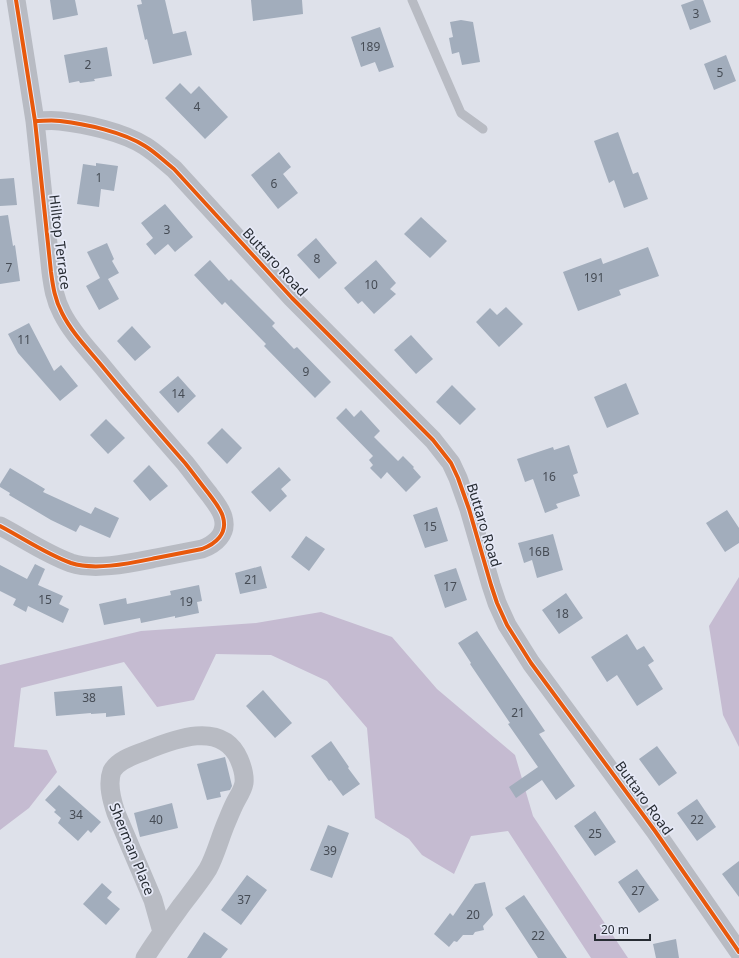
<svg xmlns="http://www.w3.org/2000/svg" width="739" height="958" font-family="'Noto Sans',sans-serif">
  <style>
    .green { fill: #c5bbd1 }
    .building { fill: #a2adbc }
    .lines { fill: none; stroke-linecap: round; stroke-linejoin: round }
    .service { stroke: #b8bbc3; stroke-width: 9 }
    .minor { stroke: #b8bbc3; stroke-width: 19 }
    .cycleway-casing { stroke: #e6e9f7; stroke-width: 6 }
    .cycleway { stroke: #e8590c; stroke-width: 4 }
    .labels { text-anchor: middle; stroke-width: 3.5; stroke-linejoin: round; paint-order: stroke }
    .number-label { font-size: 12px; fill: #464c55 }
    .street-label { font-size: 14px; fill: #272c33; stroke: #e6e9f7 }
  </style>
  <rect width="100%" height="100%" fill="#dee1ea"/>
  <path class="green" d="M739,577V747L723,715L709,626Z
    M321,612L392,637L437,689L515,755L533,816L628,958H591L508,831L471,836L454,874L422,855L409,839L375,818L367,728L327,681L271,655L216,654L194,700L157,707L124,662L21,688L14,747L47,750L57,772L29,808L0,830V665L141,631L256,623Z"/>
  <path class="building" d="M50,0H75L78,15L53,20Z
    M141,0H165L173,34L186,31L192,55L153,64L147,39L145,40L137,5L142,4Z
    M251,0H302L303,14L253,21Z
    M695,0H703L711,22L690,30L681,5Z
    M461,20L473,22L480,62L462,65L459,52L452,54L449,38L453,37L450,22Z
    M380,27L394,67L379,72L375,62L361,67L351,37Z
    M107,47L112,76L94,79L95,81L80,83L79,81L69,83L64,55Z
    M726,55L736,81L714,90L704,64Z
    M180,83L191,94L199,86L228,117L205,139L165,98Z
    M618,132L633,174L638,172L648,199L624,208L614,180L609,183L594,141Z
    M279,152L291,167L283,174L298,193L278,209L251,175Z
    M96,163L118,166L114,191L101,189L99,207L77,204L83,164L96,166Z
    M14,178L17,205L0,206V179Z
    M165,204L193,237L175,252L168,244L155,255L146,244L153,238L141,223Z
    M8,215L13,246L15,245L20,281L0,284V216Z
    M421,217L447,241L430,258L404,234Z
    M316,238L337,263L319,279L297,255Z
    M107,243L114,259L112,261L119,273L108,279L119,299L99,310L86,286L100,278L87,252Z
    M648,247L659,276L619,290L621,295L578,311L563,272L601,258L603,264Z
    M210,260L229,281L231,279L275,323L272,326L294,349L297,347L331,382L315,398L264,346L266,344L225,302L222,305L194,275Z
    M376,260L396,283L390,289L396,294L374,314L362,301L358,304L344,288Z
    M506,307L523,324L499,347L476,322L490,308L497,315Z
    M29,323L54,371L61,365L78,386L60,401L18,353L8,334Z
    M132,326L151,347L135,361L117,341Z
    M411,335L433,359L416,374L394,350Z
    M178,376L196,396L178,413L159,392Z
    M626,383L639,414L607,428L594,397Z
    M452,385L476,409L460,425L436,402Z
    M346,408L354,417L361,410L380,431L374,437L398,461L403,456L414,467L413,468L421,477L406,492L387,472L381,479L370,468L373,465L369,460L373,456L336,418Z
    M106,419L125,438L108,454L90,435Z
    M222,428L242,448L227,464L207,443Z
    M569,445L578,473L573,475L580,496L556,504L558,508L545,513L533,479L525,482L517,459L553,447L554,450Z
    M149,465L168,486L150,501L133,481Z
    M279,467L291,480L281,489L287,496L270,512L251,492Z
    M10,468L45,489L43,492L91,514L95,507L119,518L110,538L80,525L76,532L51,520L9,495L10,493L0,487V484Z
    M437,507L448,541L425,548L413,515Z
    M727,510L739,528V543L725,552L706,523Z
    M553,534L563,570L537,578L532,560L524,563L518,543Z
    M306,536L325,549L309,571L291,557Z
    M35,564L45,569L38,585L63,596L59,604L69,609L63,623L28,606L26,612L13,605L16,599L0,591V565L27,579Z
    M261,566L267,588L240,594L235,573Z
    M456,568L467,600L445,608L434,575Z
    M199,585L202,601L197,602L199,613L175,618V616L141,623L140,618L104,625L99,604L126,598L127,604L171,595L170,591Z
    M566,593L583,618L559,634L542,610Z
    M477,631L545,731L539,734L575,786L556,800L542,780L516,798L509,787L538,767L508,724L510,723L470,664L471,663L458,643Z
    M627,634L637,650L644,646L654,661L648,665L663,689L637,706L617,675L607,682L591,657Z
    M122,686L125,715L106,717V713L91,714V713L56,716L54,692Z
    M263,690L292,723L275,738L246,706Z
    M331,741L349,767L348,768L360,784L343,796L331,780L329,781L311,756Z
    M657,746L677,773L659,786L639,759Z
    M225,757L232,786L230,790L220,792L221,797L207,800L197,764Z
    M59,785L101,822L91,833L88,830L78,841L58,823L61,818L54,812L56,810L45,800Z
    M697,799L716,827L697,841L677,813Z
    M172,803L178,828L140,837L134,813Z
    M595,811L616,842L595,856L574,826Z
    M328,825L349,833L332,878L310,870Z
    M739,861V897L722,874Z
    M637,869L659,900L639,913L618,882Z
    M247,875L267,890L241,925L221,910Z
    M485,882L493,915L483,926L484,930L475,932L473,935H463L457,942L454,941L449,947L434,934L450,913L453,916L475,884Z
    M102,883L112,892L107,898L120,909L106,925L83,904Z
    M524,895L567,958H538L505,908Z
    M204,932L228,949L221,958H187Z
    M676,939L679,958H656L653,944Z"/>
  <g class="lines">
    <path class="service" d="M412,0L461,113L483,129"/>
    <path class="minor" d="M35,121C43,121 52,120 60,121C86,124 123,132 145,146C155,152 164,161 174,169L292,298L433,440L451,463L458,478L469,509L491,585L497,603L507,625L531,663L655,831L739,952
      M0,526C23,538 46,554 71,563C95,571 131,563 156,558C171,555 187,552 202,549C215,544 228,534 223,517C221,509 214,501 209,494C201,484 193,473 185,463C157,431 129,399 102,366C88,349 72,333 62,313C55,300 53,287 51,272L35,121L16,0
      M145,958C156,940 169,923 181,906C190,894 200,882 208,869C216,854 220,837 227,821C230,814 233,806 237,799C240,794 243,789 244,783C245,774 242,766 239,759C222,720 174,739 145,751C134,755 118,760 112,771C107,784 112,801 116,813L153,900L162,932"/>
    <g class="cycleway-casing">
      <path id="cycleway" d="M35,121C43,121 52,120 60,121C86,124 123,132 145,146C155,152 164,161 174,169L292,298L433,440L451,463L458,478L469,509L491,585L497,603L507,625L531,663L655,831L739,952
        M0,526C23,538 46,554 71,563C95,571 131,563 156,558C171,555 187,552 202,549C215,544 228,534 223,517C221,509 214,501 209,494C201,484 193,473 185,463C157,431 129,399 102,366C88,349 72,333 62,313C55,300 53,287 51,272L35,121L16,0"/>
    </g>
    <use href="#cycleway" class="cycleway"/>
  </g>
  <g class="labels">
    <g class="number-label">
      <text x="696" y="18">3</text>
      <text x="370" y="51">189</text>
      <text x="88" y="69">2</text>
      <text x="720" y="77">5</text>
      <text x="197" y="111">4</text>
      <text x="99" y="182">1</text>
      <text x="274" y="188">6</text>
      <text x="167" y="234">3</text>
      <text x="317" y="263">8</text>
      <text x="9" y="272">7</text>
      <text x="594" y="282">191</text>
      <text x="371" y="289">10</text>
      <text x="24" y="344">11</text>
      <text x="306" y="376">9</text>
      <text x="178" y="398">14</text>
      <text x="549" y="481">16</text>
      <text x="430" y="531">15</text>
      <text x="539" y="556">16B</text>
      <text x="251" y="584">21</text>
      <text x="450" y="591">17</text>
      <text x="45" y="604">15</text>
      <text x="186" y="606">19</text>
      <text x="562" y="618">18</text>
      <text x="89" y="702">38</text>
      <text x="518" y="717">21</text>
      <text x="76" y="819">34</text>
      <text x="156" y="824">40</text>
      <text x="697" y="824">22</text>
      <text x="595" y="838">25</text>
      <text x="330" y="855">39</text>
      <text x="638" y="895">27</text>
      <text x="244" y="904">37</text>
      <text x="473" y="919">20</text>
      <text x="538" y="940">22</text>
    </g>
    <g class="street-label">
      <text transform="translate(60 242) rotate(83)" y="5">Hilltop Terrace</text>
      <text transform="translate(275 262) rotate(47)" y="5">Buttaro Road</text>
      <text transform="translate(484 525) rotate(73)" y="5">Buttaro Road</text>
      <text transform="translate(644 798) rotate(54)" y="5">Buttaro Road</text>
      <text transform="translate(132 849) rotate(68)" y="5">Sherman Place</text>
    </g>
  </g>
  <path d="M595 934v6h55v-6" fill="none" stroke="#272c33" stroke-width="2"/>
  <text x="601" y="934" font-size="12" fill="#272c33" stroke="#e6e9f7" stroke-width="3" paint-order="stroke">20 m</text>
</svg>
